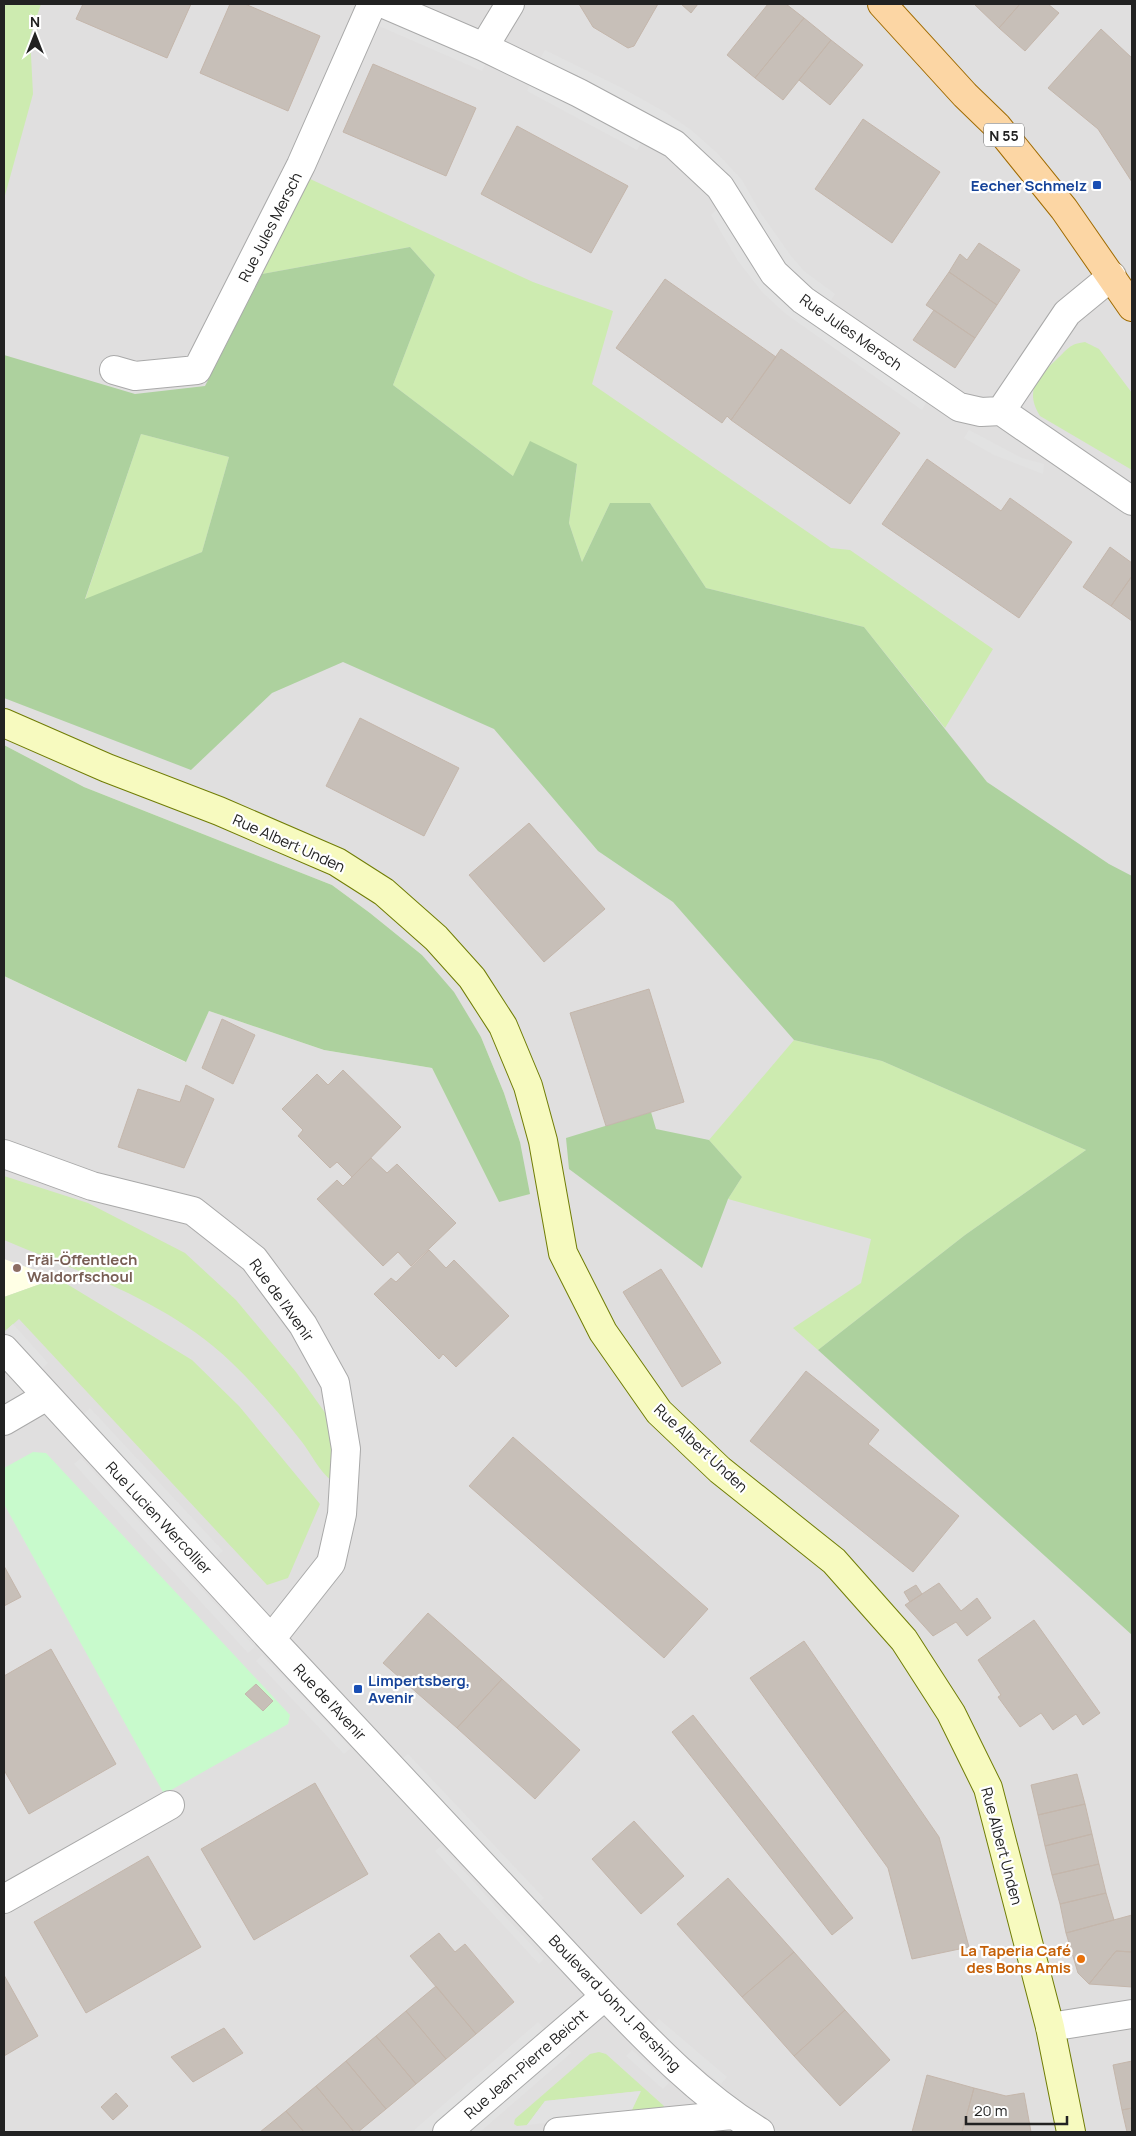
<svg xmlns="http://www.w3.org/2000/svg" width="1136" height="2136" font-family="Manrope,sans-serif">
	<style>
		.residential { fill: #e0dfdf }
		.education { fill: #ffffe5 }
		.grass { fill: #cdebb0 }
		.forest { fill: #add19e; fill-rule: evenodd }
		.park { fill: #c8facc }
		.parking { fill: #e2e2e2 }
		.building { fill: #c7bfb8; stroke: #c4b6ab }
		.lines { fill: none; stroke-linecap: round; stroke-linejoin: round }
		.street-casing { stroke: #a9a9a9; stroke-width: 30 }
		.secondary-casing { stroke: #707d05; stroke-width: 30 }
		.primary-casing { stroke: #a06b00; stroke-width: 30 }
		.street { stroke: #fff; stroke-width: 28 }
		.secondary { stroke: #f7fabf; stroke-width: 28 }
		.primary { stroke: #fcd6a4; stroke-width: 28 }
		.transit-dot { fill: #1a4fb4; stroke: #fff; stroke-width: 2 }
		.education-dot { fill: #8d6e63; stroke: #fff; stroke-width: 2 }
		.food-dot { fill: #e8710a; stroke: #fff; stroke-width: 2 }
		.labels { text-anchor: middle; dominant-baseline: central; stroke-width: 4.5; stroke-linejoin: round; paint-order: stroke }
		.shield { fill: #fff; stroke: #646464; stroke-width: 1 }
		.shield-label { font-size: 14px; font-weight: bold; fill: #222 }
		.transit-label { font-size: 15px; font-weight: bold; fill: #164399; stroke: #fff; text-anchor: end }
		.street-label { font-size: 15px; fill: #222; stroke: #fff }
		.education-label { font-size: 15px; font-weight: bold; fill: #785e54; stroke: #fff; text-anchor: start }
		.food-label { font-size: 15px; font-weight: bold; fill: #c56008; stroke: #fff; text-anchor: end }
	</style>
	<rect width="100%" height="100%" fill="#f2efe9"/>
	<path class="residential" d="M 4,4 L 1132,4 L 1132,2132 L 4,2132 L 4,976 L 185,1062 L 209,1011 L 324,1050 L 432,1068 L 499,1202 L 520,1142 L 504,1093 L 481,1037 L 422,955 L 370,913 L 332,885 L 84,787 L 4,745 Z"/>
	<path class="education" d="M 4,1259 L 57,1278 L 4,1297 Z"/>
	<path class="grass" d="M 4,4 L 41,4 L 30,36 L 33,94 L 4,199 Z
		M 308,178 L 533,282 L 613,311 L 592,384 L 831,548 L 850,550 L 993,649 L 945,728 L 864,627 L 706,588 L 650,503 L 610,503 L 582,562 L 569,523 L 577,464 L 513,476 L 393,385 L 435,275 L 410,247 L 262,274 Z
		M 1085,342 L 1099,349 L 1132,393 L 1132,470 L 1040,416 C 1024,390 1038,377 1056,360 C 1068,349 1069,344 1085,342 Z
		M 141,434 L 229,457 L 202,552 L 85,600 Z
		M 794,1040 L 882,1061 L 1086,1150 L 965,1235 L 818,1350 L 793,1328 L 861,1283 L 871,1239 L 728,1199 L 742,1177 L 709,1140 Z
		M 4,1176 L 88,1203 L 185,1253 L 236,1300 L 296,1372 L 326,1414 L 333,1447 L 332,1481 C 319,1471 312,1455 302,1442 C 280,1414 257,1387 231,1362 C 169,1302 82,1273 4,1240 Z
		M 57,1278 L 192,1360 L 239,1406 L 320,1504 L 288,1578 L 267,1585 L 19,1319 L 4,1332 L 4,1297 Z
		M 599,2052 L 606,2054 L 664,2106 L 662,2110 L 630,2114 L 640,2091 L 545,2101 L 527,2125 L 517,2126 L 514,2124 L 515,2119 L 590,2054 Z"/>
	<path class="forest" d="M 410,247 L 435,275 L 393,385 L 513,476 L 530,441 L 577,464 L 569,523 L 582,562 L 610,503 L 650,503 L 706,588 L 864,627 L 987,782 L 1109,864 L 1132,876 L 1132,1635 L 818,1350 L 965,1235 L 1086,1150 L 882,1061 L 794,1040 L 673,902 L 598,851 L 494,729 L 343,662 L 272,693 L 191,770 L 4,698 L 4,355 L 135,394 L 205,386 L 262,274 ZM 141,434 L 229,457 L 202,552 L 85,599 Z
		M 4,745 L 84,787 L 332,885 L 370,913 L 422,955 L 454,992 L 481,1037 L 504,1093 L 520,1142 L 530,1194 L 499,1202 L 432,1068 L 324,1050 L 209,1011 L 186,1062 L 4,976 Z
		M 651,1112 L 656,1129 L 709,1140 L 742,1177 L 728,1199 L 702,1268 L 569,1169 L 566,1138 Z"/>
	<path class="park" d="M 33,1452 L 46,1453 L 290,1715 L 288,1724 L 164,1794 L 4,1504 L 4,1468 Z"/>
	<path class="parking" d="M 383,16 L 486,62 L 482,71 L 379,26 Z
		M 545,50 L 622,88 L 665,112 L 691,130 L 716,152 L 742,180 L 760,212 L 791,256 L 804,271 L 835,294 L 830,302 L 791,274 L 659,121 L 620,99 L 540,59 Z
		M 531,82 L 642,141 L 637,150 L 527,91 Z
		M 718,208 L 745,254 L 768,286 L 927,401 L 922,410 L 786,314 L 763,293 L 738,261 L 711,215 Z
		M 969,430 L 1022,458 L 1044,464 L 1043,474 L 994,455 L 964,438 Z
		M 13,1324 L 48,1363 L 41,1370 L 5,1331 Z
		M 90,1408 L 223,1551 L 215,1558 L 83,1415 Z
		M 81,1458 L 255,1647 L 248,1653 L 74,1464 Z
		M 262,1655 L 351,1748 L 344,1754 L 256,1661 Z
		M 408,1754 L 544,1898 L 538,1904 L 402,1759 Z
		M 441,1846 L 544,1959 L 539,1964 L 435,1851 Z
		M 659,2019 L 727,2077 L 721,2084 L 683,2054 L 653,2025 Z
		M 538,2022 L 545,2030 L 428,2132 L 412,2132 Z
		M 564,2045 L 571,2053 L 480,2132 L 465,2132 Z
		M 632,2050 L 669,2083 L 663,2089 L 626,2056 Z
		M 641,2091 L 630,2114 L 527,2125 L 545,2101 Z"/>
	<path class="building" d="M 83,4 L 191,4 L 167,58 L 76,19 Z
		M 230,4 L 245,4 L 320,36 L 288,111 L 200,73 Z
		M 579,4 L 658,4 L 634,46 L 628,48 L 593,27 Z
		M 681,4 L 698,4 L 691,13 Z
		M 768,4 L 786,4 L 804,18 L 755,78 L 727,55 Z
		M 974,4 L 1020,4 L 999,28 Z
		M 1020,4 L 1048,4 L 1059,13 L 1025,51 L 999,28 Z
		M 804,18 L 831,40 L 783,100 L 755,78 Z
		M 1101,29 L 1132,58 L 1132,182 L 1098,129 L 1048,88 Z
		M 831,40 L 863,65 L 830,105 L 799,80 Z
		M 373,64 L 476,108 L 446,176 L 343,132 Z
		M 863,119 L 940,172 L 892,243 L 815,189 Z
		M 517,126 L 628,186 L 591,253 L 481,194 Z
		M 979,243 L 1020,270 L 997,305 L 949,272 L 960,254 L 967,260 Z
		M 949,272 L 997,305 L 975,338 L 926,305 Z
		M 665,279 L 776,357 L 731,420 L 727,416 L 722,423 L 616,348 Z
		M 934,310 L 975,338 L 955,368 L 913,340 Z
		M 781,349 L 900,433 L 850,504 L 731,420 Z
		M 927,459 L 1001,511 L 1010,498 L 1072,542 L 1019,618 L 882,524 Z
		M 1110,547 L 1132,563 L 1132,576 L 1111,606 L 1083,587 Z
		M 1132,576 L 1132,621 L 1111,606 Z
		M 360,718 L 459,768 L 424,836 L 326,786 Z
		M 529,823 L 605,909 L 544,962 L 469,875 Z
		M 649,989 L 684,1102 L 606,1126 L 570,1013 Z
		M 222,1019 L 255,1035 L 233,1084 L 202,1068 Z
		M 343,1070 L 401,1127 L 352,1177 L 337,1162 L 330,1168 L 298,1136 L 303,1130 L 282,1109 L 317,1074 L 328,1085 Z
		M 186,1085 L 214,1099 L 184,1168 L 118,1147 L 138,1089 L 180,1102 Z
		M 371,1158 L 387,1173 L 397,1164 L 456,1223 L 411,1266 L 398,1252 L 383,1266 L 317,1199 L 337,1180 L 343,1186 Z
		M 429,1250 L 446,1268 L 454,1260 L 509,1316 L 456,1367 L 443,1354 L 439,1359 L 374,1294 L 391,1278 L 396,1282 Z
		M 661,1269 L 721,1363 L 682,1387 L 623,1292 Z
		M 806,1371 L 879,1430 L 868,1444 L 959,1516 L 913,1572 L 750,1441 Z
		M 513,1437 L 708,1609 L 664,1658 L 469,1486 Z
		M 4,1566 L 21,1597 L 4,1606 Z
		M 939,1583 L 961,1611 L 977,1598 L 991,1618 L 967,1636 L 956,1622 L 933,1636 L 905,1605 Z
		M 916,1585 L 922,1594 L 910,1602 L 904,1592 Z
		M 428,1613 L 502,1679 L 457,1728 L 383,1663 Z
		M 1034,1620 L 1100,1713 L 1083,1725 L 1076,1714 L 1053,1730 L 1041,1713 L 1020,1727 L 998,1697 L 1001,1695 L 978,1660 Z
		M 804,1641 L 939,1837 L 969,1947 L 912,1959 L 888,1868 L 750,1678 Z
		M 51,1649 L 116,1764 L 29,1814 L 4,1770 L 4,1676 Z
		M 502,1679 L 580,1750 L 535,1799 L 457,1728 Z
		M 256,1684 L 273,1701 L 263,1711 L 245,1694 Z
		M 693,1715 L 853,1918 L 832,1935 L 672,1732 Z
		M 1077,1774 L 1085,1804 L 1038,1815 L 1031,1785 Z
		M 315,1783 L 368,1874 L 254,1940 L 201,1849 Z
		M 1085,1804 L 1092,1834 L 1045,1846 L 1038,1815 Z
		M 634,1821 L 684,1876 L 641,1914 L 592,1859 Z
		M 1092,1834 L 1099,1864 L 1052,1875 L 1045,1846 Z
		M 148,1856 L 201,1947 L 86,2013 L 34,1922 Z
		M 1099,1864 L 1106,1893 L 1060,1904 L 1052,1875 Z
		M 728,1878 L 794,1952 L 742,1997 L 677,1924 Z
		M 1106,1893 L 1114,1920 L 1066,1933 L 1060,1904 Z
		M 1132,1915 L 1132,1952 L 1116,1951 L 1089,1984 L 1078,1973 L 1066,1933 Z
		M 439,1933 L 455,1952 L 465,1944 L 514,2002 L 476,2034 L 410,1956 Z
		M 1116,1951 L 1132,1952 L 1132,1987 L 1089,1984 Z
		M 794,1952 L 845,2010 L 794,2056 L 742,1997 Z
		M 4,1975 L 38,2036 L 4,2056 Z
		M 436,1986 L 476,2034 L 446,2059 L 406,2011 Z
		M 845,2010 L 890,2060 L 840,2106 L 794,2056 Z
		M 406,2011 L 446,2059 L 416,2084 L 376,2036 Z
		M 224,2028 L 243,2053 L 193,2082 L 171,2057 Z
		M 376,2036 L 416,2084 L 386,2109 L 346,2061 Z
		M 346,2061 L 386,2109 L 358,2132 L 354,2132 L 316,2086 Z
		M 1132,2061 L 1132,2108 L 1122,2110 L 1113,2065 Z
		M 927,2075 L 974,2088 L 962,2132 L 912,2132 Z
		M 316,2086 L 354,2132 L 304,2132 L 286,2111 Z
		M 974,2088 L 1006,2096 L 1024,2093 L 1031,2132 L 962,2132 Z
		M 116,2093 L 128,2106 L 113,2120 L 101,2107 Z
		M 1132,2108 L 1132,2132 L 1127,2132 L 1122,2110 Z
		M 286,2111 L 304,2132 L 260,2132 Z"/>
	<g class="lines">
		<g class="street-casing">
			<path id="street" d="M 384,4 L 484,47 L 579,93 L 674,144 L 720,187 L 774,273 L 803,300 L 959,407 L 981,412 L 1001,411
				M 484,47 L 510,4
				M 1112,276 L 1067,313 L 1001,411 L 1132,501
				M 114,370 L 135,376 L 197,370 L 301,165 L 372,4
				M 4,1154 L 92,1186 L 193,1211 L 254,1259 L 303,1325 L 335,1383 L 346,1449 L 342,1514 L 331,1563 L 271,1639
				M 4,1349 L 271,1639 L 605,1996 C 653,2046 701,2096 760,2132
				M 4,1421 L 47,1396
				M 4,1899 L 170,1805
				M 1050,2027 L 1132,2014
				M 447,2132 L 605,1996
				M 558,2132 L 732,2115"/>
		</g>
		<g class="secondary-casing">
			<path id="secondary" d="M 4,723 L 107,768 L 219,811 L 337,862 L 384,892 L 436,938 L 472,978 L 503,1026 L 528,1086 L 543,1141 L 563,1253 L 603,1332 L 659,1412 L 720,1470 L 834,1561 L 904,1640 L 951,1713 L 988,1788 L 1050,2027 L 1071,2132"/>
		</g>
		<g class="primary-casing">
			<path id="primary" d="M 882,4 L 965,95 L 997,126 L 1064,209 L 1132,307"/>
		</g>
		<use href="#street" class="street"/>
		<use href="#secondary" class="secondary"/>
		<use href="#primary" class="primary"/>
	</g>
	<g class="transit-dot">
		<rect x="1092" y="180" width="10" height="10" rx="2.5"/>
		<rect x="353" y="1684" width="10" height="10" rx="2.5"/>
	</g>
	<circle class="education-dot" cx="17" cy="1268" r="5"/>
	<circle class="food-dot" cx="1081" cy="1959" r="5"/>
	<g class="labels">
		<rect class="shield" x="984" y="123.5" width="40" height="23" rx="4"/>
		<g class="shield-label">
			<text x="1004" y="135">N 55</text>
		</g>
		<g class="transit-label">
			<text x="1087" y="185">Eecher Schmelz</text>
			<text x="368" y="1680" text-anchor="start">Limpertsberg,<tspan x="368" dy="17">Avenir</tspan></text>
		</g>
		<g class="street-label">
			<text transform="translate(270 227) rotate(-63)">Rue Jules Mersch</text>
			<text transform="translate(851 332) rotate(35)">Rue Jules Mersch</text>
			<text transform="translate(289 843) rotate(24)">Rue Albert Unden</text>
			<text transform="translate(282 1300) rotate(54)">Rue de l'Avenir</text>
			<text transform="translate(701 1448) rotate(43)">Rue Albert Unden</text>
			<text transform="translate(159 1518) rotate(47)">Rue Lucien Wercollier</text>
			<text transform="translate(330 1702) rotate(47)">Rue de l'Avenir</text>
			<text transform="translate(1002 1846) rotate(75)">Rue Albert Unden</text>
			<text transform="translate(615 2003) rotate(46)">Boulevard John J. Pershing</text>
			<text transform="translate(526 2064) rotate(-41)">Rue Jean-Pierre Beicht</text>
		</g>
		<g class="education-label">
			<text x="27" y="1259">Fräi-Öffentlech<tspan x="27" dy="17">Waldorfschoul</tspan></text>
		</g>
		<g class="food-label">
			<text x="1071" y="1950">La Taperia Café<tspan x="1071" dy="17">des Bons Amis</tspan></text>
		</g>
	</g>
	<rect width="1136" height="2136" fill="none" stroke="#222222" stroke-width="10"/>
	<g transform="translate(35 35)" stroke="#ffffff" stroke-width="4" paint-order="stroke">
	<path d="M0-4L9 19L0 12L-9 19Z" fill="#222222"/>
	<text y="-8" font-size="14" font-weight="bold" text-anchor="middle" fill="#222222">N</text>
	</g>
	<path d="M966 2116v8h101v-8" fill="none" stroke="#222222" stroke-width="2.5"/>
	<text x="974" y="2116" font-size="15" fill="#222222" stroke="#ffffff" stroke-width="4" paint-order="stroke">20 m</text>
</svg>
